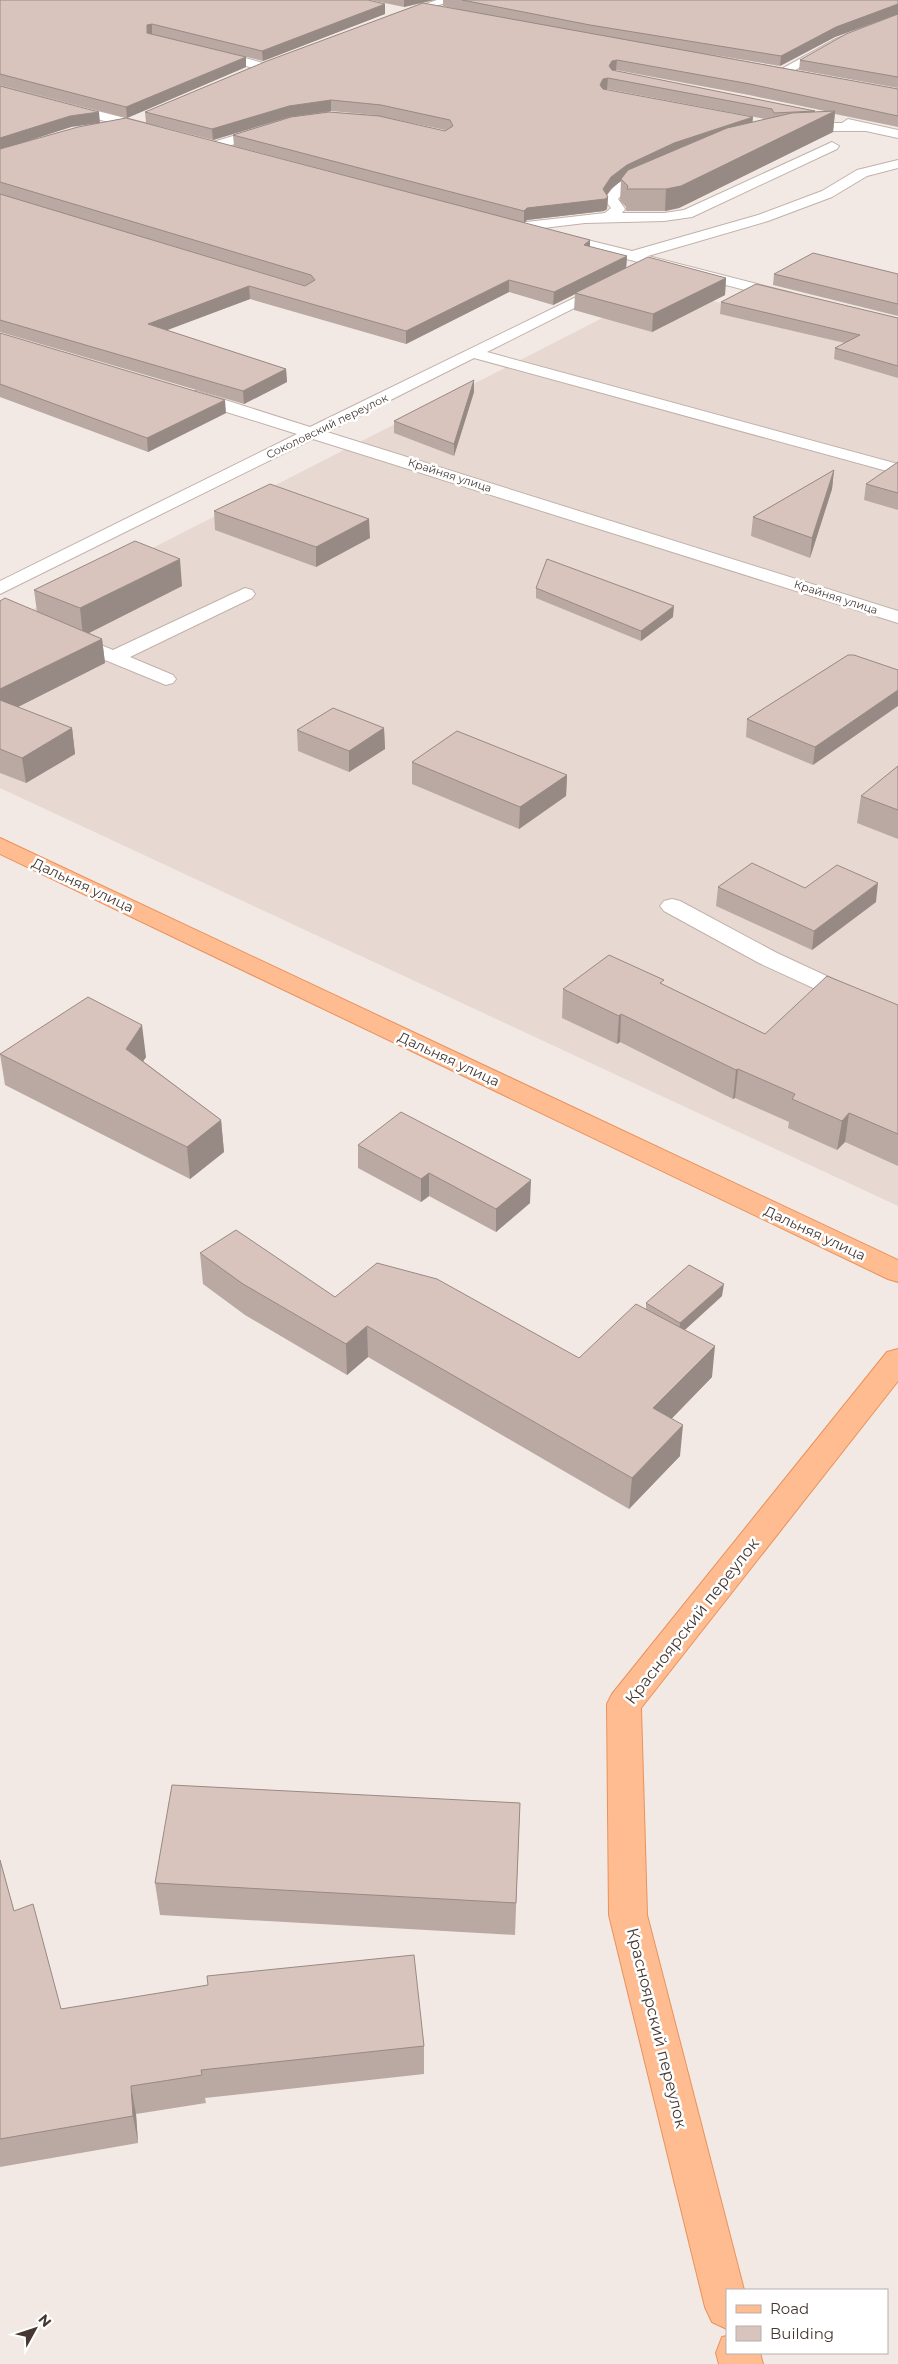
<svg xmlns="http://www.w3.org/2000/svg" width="898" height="2364" font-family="Montserrat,sans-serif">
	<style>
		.residential { fill: #e7d9d1 }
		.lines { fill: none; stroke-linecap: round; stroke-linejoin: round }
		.minor-casing { stroke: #c1b1a9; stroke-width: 2 }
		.major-casing { stroke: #e8925c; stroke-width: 2 }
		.minor { fill: #fff; fill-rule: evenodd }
		.major { fill: #ffbc90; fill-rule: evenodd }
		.wall { fill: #baa9a2; fill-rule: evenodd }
		.shaded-wall { fill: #978984 }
		.building { fill: #d8c4bc; stroke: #978984 }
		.labels { text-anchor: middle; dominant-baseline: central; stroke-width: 5; stroke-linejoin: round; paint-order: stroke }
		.far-street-label { font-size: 11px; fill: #453833; stroke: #fff }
		.street-label { font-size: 14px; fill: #453833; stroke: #fff }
		.near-street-label { font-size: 16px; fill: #453833; stroke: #fff }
	</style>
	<rect width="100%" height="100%" fill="#f3e9e4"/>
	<path class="residential" d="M 661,288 L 898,347 L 898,1206 L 0,788 L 0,626 Z"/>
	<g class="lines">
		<g class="minor-casing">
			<path id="minor" d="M 437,0 L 454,0 L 400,18 L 392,18 L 390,16 Z
				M 898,15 L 898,22 L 844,43 L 786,75 L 782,76 L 776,72 L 836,39 Z
				M 209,48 L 267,64 L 269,67 L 263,71 L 205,54 L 205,50 Z
				M 0,86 L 156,126 L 157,129 L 151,133 L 0,94 Z
				M 848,119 L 898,130 L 898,138 L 866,131 L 795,131 L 789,127 L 795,123 L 842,123 Z
				M 269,125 L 274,126 L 275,129 L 274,132 L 215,150 L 208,146 L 210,143 Z
				M 832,142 L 839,146 L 837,149 L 692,217 L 664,221 L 585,223 L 518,231 L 511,227 L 518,223 L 605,213 L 611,208 L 604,199 L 616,184 L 655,166 L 660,167 L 662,170 L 660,173 L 626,190 L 618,199 L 625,209 L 622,213 L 664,213 L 684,210 Z
				M 898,160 L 898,168 L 867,176 L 832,197 L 768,221 L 648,256 L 792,293 L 795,296 L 787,301 L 550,239 L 548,236 L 555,232 L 632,251 L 758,215 L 822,191 L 857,170 Z
				M 609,281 L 616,285 L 614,288 L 487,352 L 898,464 L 898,474 L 474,358 L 327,432 L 898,611 L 898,623 L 313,439 L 0,594 L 0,581 L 297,434 L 185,399 L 183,395 L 185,391 L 197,391 L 310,427 Z
				M 245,588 L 252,590 L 255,594 L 252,598 L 130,657 L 173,675 L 176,679 L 173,683 L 166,685 L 0,617 L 0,604 L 113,650 Z
				M 672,899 L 680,901 L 777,953 L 898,1009 L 898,1027 L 759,963 L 664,911 L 660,906 L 664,901 Z"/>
		</g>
		<g class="major-casing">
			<path id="major" d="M 0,838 L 898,1260 L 898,1282 L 888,1279 L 0,854 Z
				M 898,1349 L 898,1381 L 641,1708 L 647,1915 L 744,2290 L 727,2290 L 727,2329 L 712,2322 L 705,2307 L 609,1915 L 607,1704 L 612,1694 L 887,1352 Z
				M 727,2336 L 727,2353 L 760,2353 L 763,2364 L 719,2364 L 716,2353 L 722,2337 Z"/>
		</g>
		<use href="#minor" class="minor"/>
		<use href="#major" class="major"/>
	</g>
	<path class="wall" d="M 0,0 L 385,14 L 263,61 L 200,46 L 246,67 L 127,118 L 0,85 Z
		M 370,0 L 434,0 L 404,7 Z
		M 443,0 L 898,0 L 898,14 L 835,37 L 780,66 L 702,53 L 898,89 L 898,127 L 835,114 L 833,132 L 679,208 L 665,211 L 626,211 L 626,207 L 620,201 L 621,181 L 611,189 L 607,195 L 608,197 L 607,209 L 604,211 L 527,220 L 524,223 L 234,146 L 233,135 L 290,117 L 213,140 L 146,123 L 145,112 L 471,12 L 443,6 ZM 616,70 L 749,95 L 825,111 L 815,112 L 815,111 L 614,71 ZM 607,89 L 765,119 L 753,122 L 606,90 ZM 331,111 L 374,115 L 329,112 ZM 379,116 L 445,130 L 445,131 Z
		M 898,14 L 898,88 L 799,70 L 800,60 Z
		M 0,86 L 71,127 L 20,143 L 590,240 L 590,247 L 627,256 L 626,268 L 726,278 L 725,295 L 652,332 L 574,310 L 575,294 L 553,305 L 509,292 L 406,344 L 250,299 L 166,330 L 286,369 L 287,382 L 244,404 L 0,332 L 0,194 L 305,286 L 306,286 L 0,194 Z
		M 774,274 L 898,274 L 898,316 L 773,285 Z
		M 721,302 L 898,318 L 898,378 L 834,359 L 835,348 L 845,343 L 720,314 Z
		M 0,333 L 226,413 L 148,452 L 0,397 Z
		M 474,392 L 454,456 L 394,433 L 394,421 Z
		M 898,462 L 898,510 L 864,500 L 866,484 Z
		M 834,470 L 832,489 L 810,558 L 751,536 L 753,517 Z
		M 214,511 L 370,538 L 316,567 L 215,530 Z
		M 182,586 L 89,633 L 102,639 L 105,663 L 18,707 L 72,728 L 75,754 L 26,783 L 0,773 L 0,601 L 37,612 L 34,590 Z
		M 536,588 L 673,617 L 641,641 L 536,598 Z
		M 848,655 L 813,765 L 746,737 L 747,719 Z
		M 384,728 L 385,749 L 349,772 L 298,751 L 297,730 Z
		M 412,762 L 567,775 L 566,796 L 519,829 L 412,784 Z
		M 898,766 L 898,839 L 857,823 L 861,796 Z
		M 718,887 L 876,902 L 812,950 L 716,906 Z
		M 664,985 L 765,1034 L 898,1005 L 898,1166 L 845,1142 L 837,1150 L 788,1128 L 789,1122 L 735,1098 L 733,1099 L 620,1042 L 617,1044 L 562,1018 L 563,989 Z
		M 0,1054 L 146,1057 L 143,1061 L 221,1120 L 224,1152 L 190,1179 L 5,1085 Z
		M 358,1145 L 530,1203 L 496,1232 L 429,1196 L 421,1202 L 358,1168 Z
		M 200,1253 L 335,1297 L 579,1358 L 646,1309 L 646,1303 L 722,1296 L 685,1330 L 712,1377 L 672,1418 L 680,1456 L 629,1509 L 368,1357 L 347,1375 L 245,1315 L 203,1284 Z
		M 520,1803 L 515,1935 L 160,1915 L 155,1883 Z
		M 0,1860 L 14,1911 L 61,2009 L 424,2046 L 424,2074 L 205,2098 L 206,2103 L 136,2114 L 138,2143 L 0,2167 Z"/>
	<path class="shaded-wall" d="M 404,0 L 434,0 L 404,7 Z
		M 385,4 L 385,14 L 263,61 L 262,51 Z
		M 898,4 L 898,14 L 835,37 L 780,66 L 781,56 L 836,27 Z
		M 152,24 L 152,34 L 148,43 L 147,25 Z
		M 246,57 L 246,67 L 127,118 L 126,107 Z
		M 617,60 L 616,70 L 612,71 L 609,66 L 612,61 Z
		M 608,78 L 607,89 L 603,90 L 600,85 L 603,79 Z
		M 331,100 L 331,111 L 289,117 L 213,140 L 212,129 L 289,106 Z
		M 835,111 L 833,132 L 679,208 L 665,211 L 666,189 Z
		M 99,112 L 100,123 L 71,127 L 0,150 L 0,138 L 70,116 Z
		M 753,117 L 752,128 L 621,179 L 621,181 L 611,189 L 603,200 L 608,197 L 607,209 L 604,211 L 527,220 L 524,223 L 524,211 L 527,208 L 603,189 L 611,177 L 627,165 L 674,143 Z
		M 590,240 L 590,253 L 584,245 Z
		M 627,256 L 626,269 L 553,305 L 554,292 Z
		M 726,278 L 725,295 L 652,332 L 653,314 Z
		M 509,280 L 509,292 L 406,344 L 406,331 Z
		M 249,286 L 250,299 L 149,337 L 148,324 Z
		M 286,369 L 287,382 L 244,404 L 243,391 Z
		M 474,380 L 474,392 L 454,456 L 454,444 Z
		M 225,400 L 226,413 L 148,452 L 147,438 Z
		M 834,470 L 832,489 L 810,558 L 812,538 Z
		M 369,519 L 370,538 L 316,567 L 316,547 Z
		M 180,559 L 182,586 L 83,636 L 80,608 Z
		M 674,606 L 673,617 L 641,641 L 641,631 Z
		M 102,639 L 105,663 L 0,716 L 0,689 Z
		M 898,690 L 898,706 L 813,765 L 815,747 Z
		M 72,728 L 75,754 L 26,783 L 22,758 Z
		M 384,728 L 385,749 L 349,772 L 349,751 Z
		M 567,775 L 566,796 L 519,829 L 520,807 Z
		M 878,883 L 876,902 L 812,950 L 814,931 Z
		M 621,1014 L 620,1042 L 617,1044 L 619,1016 Z
		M 142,1025 L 146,1057 L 130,1081 L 126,1049 Z
		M 738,1069 L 735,1098 L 733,1099 L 736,1070 Z
		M 849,1113 L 845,1142 L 837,1150 L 842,1121 Z
		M 221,1120 L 224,1152 L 190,1179 L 187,1147 Z
		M 429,1173 L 429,1196 L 421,1202 L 421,1179 Z
		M 531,1180 L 530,1203 L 496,1232 L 496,1209 Z
		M 724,1284 L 722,1296 L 679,1335 L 680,1323 Z
		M 367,1326 L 368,1357 L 347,1375 L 346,1344 Z
		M 715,1346 L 712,1377 L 651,1440 L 653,1408 Z
		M 683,1425 L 680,1456 L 629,1509 L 632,1478 Z
		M 131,2086 L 136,2114 L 138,2143 L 133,2116 Z"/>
	<path class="building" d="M 0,0 L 368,0 L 385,4 L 262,51 L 152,24 L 147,25 L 147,33 L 246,57 L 126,107 L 0,74 Z
		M 462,0 L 898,0 L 898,4 L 836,27 L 781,56 L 590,25 Z
		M 423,3 L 898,89 L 898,116 L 750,84 L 617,60 L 612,61 L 609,66 L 612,70 L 815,111 L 774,113 L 772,109 L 767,108 L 608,78 L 603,79 L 600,85 L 603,89 L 753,117 L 674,143 L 627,165 L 611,177 L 603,189 L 608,197 L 605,199 L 527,208 L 524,211 L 233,135 L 291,117 L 329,112 L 379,116 L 445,131 L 453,126 L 450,120 L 381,105 L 331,100 L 289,106 L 212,129 L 145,112 L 267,61 Z
		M 898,14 L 898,77 L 800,60 L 846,34 Z
		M 0,86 L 99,112 L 70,116 L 0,138 Z
		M 835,111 L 681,186 L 666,189 L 627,189 L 628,186 L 621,179 L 628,170 L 727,128 L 792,113 Z
		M 126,118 L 590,240 L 584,245 L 627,256 L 554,292 L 509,280 L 406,331 L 249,286 L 148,324 L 286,369 L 243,391 L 0,320 L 0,194 L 305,286 L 315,280 L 311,275 L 0,182 L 0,149 L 78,127 Z
		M 813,253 L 898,274 L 898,304 L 774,274 Z
		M 648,257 L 726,278 L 653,314 L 575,293 Z
		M 756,284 L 898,318 L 898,366 L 835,348 L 860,335 L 721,302 Z
		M 0,333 L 225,400 L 147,438 L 0,384 Z
		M 474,380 L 454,444 L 394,421 Z
		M 898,462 L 898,493 L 866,484 Z
		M 834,470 L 812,538 L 753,517 Z
		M 270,484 L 369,519 L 316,547 L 214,511 Z
		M 135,541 L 180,559 L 80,608 L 34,590 Z
		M 547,559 L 674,606 L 641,631 L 536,588 Z
		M 5,598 L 102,639 L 0,689 L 0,601 Z
		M 848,655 L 854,655 L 898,670 L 898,690 L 815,747 L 747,719 Z
		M 0,700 L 72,728 L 22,758 L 0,749 Z
		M 333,708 L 384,728 L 349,751 L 297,730 Z
		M 457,731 L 567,775 L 520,807 L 412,762 Z
		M 898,766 L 898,810 L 861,796 Z
		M 752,863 L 805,888 L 837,865 L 878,883 L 814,931 L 718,887 Z
		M 609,955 L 664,980 L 660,983 L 765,1034 L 827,976 L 898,1005 L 898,1134 L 849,1113 L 842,1121 L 792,1099 L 795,1094 L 738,1069 L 736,1070 L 621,1014 L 619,1016 L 563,989 Z
		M 88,997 L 142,1025 L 126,1049 L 221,1120 L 187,1147 L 0,1054 Z
		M 401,1112 L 531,1180 L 496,1209 L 429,1173 L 421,1179 L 358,1145 Z
		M 236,1230 L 335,1297 L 377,1263 L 437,1279 L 579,1358 L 636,1304 L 715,1346 L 653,1408 L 683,1425 L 632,1478 L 367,1326 L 346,1344 L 243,1284 L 200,1253 Z
		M 689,1265 L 724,1284 L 680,1323 L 646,1303 Z
		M 172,1785 L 520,1803 L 516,1903 L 155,1883 Z
		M 0,1860 L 14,1911 L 33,1904 L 61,2009 L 208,1985 L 207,1976 L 414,1955 L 424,2046 L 201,2070 L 202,2075 L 131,2086 L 133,2116 L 0,2139 Z"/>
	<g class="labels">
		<g class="far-street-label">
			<text transform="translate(327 426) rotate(-26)">Соколовский переулок</text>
			<text transform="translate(450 475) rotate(18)">Крайняя улица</text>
			<text transform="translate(836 597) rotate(18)">Крайняя улица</text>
		</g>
		<g class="street-label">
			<text transform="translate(83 885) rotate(25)">Дальняя улица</text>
			<text transform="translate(449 1059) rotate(25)">Дальняя улица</text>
			<text transform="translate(815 1233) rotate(25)">Дальняя улица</text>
		</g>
		<g class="near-street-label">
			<text transform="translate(692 1621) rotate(-52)">Красноярский переулок</text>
			<text transform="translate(657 2028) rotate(76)">Красноярский переулок</text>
		</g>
	</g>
	<rect x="726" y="2289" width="162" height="65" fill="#ffffff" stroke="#b5afad"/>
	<rect x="736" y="2305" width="25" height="8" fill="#ffbc90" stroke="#b5afad"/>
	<text x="770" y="2314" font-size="15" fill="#453833">Road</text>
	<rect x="736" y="2326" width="25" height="15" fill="#d8c4bc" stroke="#b5afad"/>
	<text x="770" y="2339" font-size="15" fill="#453833">Building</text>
	<g transform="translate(35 2329) rotate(50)" stroke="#ffffff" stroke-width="4" paint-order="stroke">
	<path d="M0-4L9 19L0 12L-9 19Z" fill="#453833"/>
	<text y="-8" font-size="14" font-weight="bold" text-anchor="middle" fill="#453833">N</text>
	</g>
</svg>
